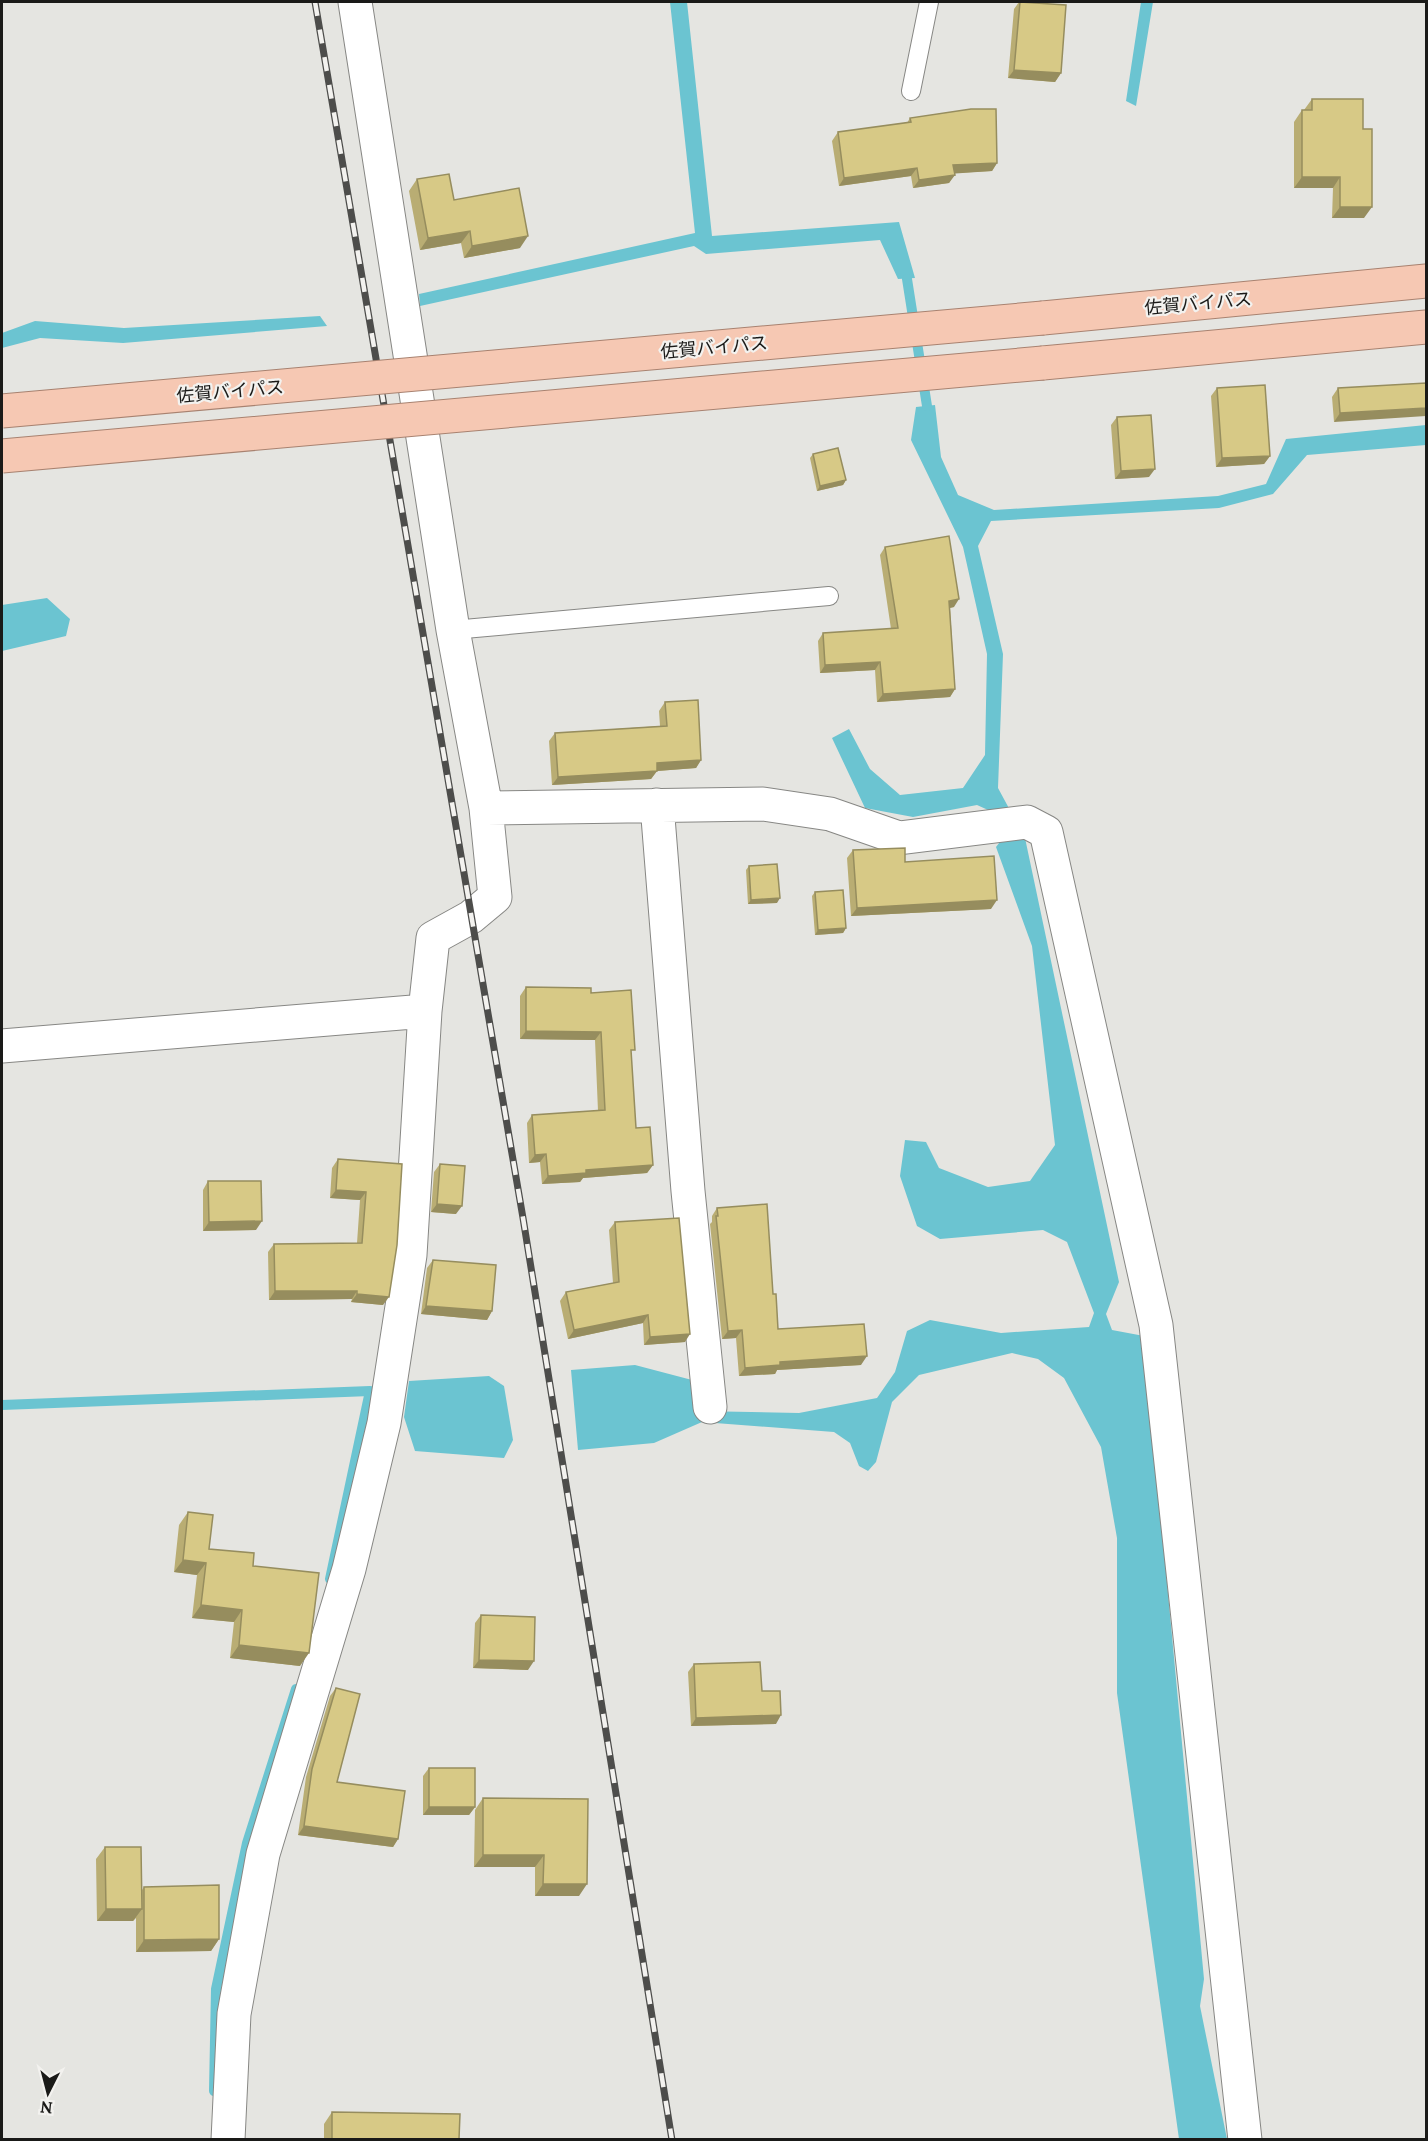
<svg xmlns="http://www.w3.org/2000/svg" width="1428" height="2141" font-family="Lora,'Noto Sans JP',serif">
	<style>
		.water { fill: #6bc4d1 }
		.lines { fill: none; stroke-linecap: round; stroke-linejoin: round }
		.stream { stroke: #6bc4d1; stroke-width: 10 }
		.service-casing { stroke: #878784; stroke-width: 20 }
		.minor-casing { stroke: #878784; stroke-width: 35 }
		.trunk-casing { stroke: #a88270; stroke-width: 35 }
		.service { stroke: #fff; stroke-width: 18 }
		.minor { stroke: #fff; stroke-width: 33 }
		.trunk { stroke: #f6c8b3; stroke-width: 33 }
		.rail-casing { stroke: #4d4d4b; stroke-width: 7 }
		.rail { stroke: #f3f2ef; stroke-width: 4.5; stroke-dasharray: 14; stroke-linecap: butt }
		.trunk-bridge-casing { stroke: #a88270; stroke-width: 35; stroke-linecap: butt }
		.trunk-bridge { stroke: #f6c8b3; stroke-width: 33 }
		.wall { fill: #b9ad73 }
		.shaded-wall { fill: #968d5e }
		.building { fill: #d7c986; stroke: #968d5e; stroke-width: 1.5 }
		.labels { text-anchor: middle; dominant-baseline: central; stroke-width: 4.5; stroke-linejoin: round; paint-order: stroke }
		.street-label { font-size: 18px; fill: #1a1a18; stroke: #f3f2ef }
	</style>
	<rect width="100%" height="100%" fill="#e5e5e1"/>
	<path class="water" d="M 670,2 L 687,2 L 712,236 L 899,222 L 915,278 L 898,279 L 880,240 L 706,254 L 694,246 L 420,306 L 419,294 L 695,233 Z
		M 1141,2 L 1153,2 L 1136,106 L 1126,101 Z
		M 320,316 L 327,326 L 123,343 L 40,338 L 2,348 L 2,333 L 35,321 L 124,328 Z
		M 935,405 L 941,457 L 958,495 L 994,510 L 1218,496 L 1266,484 L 1286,439 L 1426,425 L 1426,445 L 1307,455 L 1273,494 L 1219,508 L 991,521 L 978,546 L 1003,654 L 998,788 L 1025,838 L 1119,1282 L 1106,1314 L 1112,1330 L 1144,1336 L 1204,1979 L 1200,2006 L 1227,2139 L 1179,2139 L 1117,1693 L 1117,1538 L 1101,1447 L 1064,1378 L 1038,1359 L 1012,1353 L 919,1375 L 892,1402 L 876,1462 L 868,1471 L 859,1466 L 850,1443 L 834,1432 L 702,1422 L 654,1443 L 578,1450 L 571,1370 L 635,1365 L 692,1380 L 699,1411 L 799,1413 L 877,1398 L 895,1372 L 907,1331 L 930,1320 L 1001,1333 L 1089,1327 L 1094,1313 L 1067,1242 L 1043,1230 L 940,1239 L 917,1226 L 900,1176 L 905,1140 L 926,1142 L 939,1168 L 988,1187 L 1030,1181 L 1055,1145 L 1032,946 L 996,847 L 1003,838 L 997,814 L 977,805 L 913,817 L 865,808 L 832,738 L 849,729 L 870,769 L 900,795 L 963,788 L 985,755 L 987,654 L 963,547 L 911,440 L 916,407 Z
		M 47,598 L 70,619 L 66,636 L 2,651 L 2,605 Z
		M 489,1376 L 504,1386 L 513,1440 L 504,1458 L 415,1451 L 404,1417 L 409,1381 Z"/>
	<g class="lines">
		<path class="stream" d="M 907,279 L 927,406
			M 2,1405 L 370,1391 L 330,1579
			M 214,2091 L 216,1989 L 247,1843 L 296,1689"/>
		<g class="service-casing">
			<path id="service" d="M 911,91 L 929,2
				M 453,630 L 829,596"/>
		</g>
		<g class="minor-casing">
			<path id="minor" d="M 657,805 L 688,1191 L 710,1407
				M 486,808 L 763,804 L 830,814 L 899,838 L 1027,822 L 1046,832 L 1156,1325 L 1245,2140
				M 2,1046 L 425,1011
				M 228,2140 L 234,2014 L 263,1854 L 349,1569 L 384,1423 L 410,1255 L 425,1011 L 433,938 L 471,917 L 495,897 L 486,808 L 453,630 L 355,2"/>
		</g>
		<g class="trunk-casing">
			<path id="trunk" d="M 1043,318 L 1426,281
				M 1043,363 L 1426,327"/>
		</g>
		<use href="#service" class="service"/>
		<use href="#minor" class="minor"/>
		<use href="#trunk" class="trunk"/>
		<g class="rail-casing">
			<path id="rail" d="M 315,2 L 523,1218 L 672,2140"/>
		</g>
		<use href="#rail" class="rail"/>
		<g class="trunk-bridge-casing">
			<path id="trunk-bridge" d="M 2,411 L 1043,318
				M 2,456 L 1043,363"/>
		</g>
		<use href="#trunk-bridge" class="trunk-bridge"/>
	</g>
	<path class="wall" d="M 1019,2 L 1061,73 L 1055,82 L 1008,78 L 1014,9 Z
		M 1312,99 L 1364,218 L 1332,218 L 1333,188 L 1294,188 L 1294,122 L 1302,110 L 1304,110 Z
		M 910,118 L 997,163 L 992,171 L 955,173 L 949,183 L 913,188 L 911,176 L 839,186 L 832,141 L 838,132 L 907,123 Z
		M 417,179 L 454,200 L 520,248 L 464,258 L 461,243 L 420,250 L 409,191 Z
		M 1426,383 L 1334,422 L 1332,397 L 1338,388 Z
		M 1217,388 L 1270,456 L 1264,464 L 1216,467 L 1211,396 Z
		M 1117,417 L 1149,477 L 1115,479 L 1111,425 Z
		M 813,454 L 846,480 L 843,485 L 817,491 L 810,458 Z
		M 885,547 L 954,607 L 950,608 L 955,689 L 950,697 L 877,702 L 875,670 L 820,673 L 818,641 L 823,633 L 891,629 L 880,555 Z
		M 665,702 L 701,760 L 696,768 L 657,771 L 651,779 L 552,785 L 549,741 L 555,733 L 660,726 L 659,711 Z
		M 853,850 L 905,862 L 991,909 L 851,916 L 847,858 Z
		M 749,866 L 777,903 L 748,904 L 746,870 Z
		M 815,892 L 846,928 L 843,933 L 815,935 L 812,896 Z
		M 526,987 L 591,993 L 631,1054 L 636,1128 L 653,1165 L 647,1173 L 583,1178 L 580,1182 L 542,1184 L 540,1162 L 529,1163 L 527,1123 L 532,1115 L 598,1111 L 595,1040 L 520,1039 L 520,996 Z
		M 338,1159 L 402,1164 L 383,1305 L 351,1302 L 352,1299 L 269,1300 L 268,1252 L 274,1244 L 357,1243 L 360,1200 L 330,1198 L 332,1168 Z
		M 440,1164 L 456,1214 L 431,1212 L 434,1172 Z
		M 208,1181 L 256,1230 L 203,1231 L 203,1190 Z
		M 717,1208 L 773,1294 L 778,1329 L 861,1365 L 777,1370 L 775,1374 L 739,1376 L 736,1338 L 722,1339 L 710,1224 L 712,1222 L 712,1216 Z
		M 615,1222 L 685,1342 L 644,1345 L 643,1323 L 568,1339 L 560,1301 L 566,1292 L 613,1283 L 609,1230 Z
		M 433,1260 L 492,1311 L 487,1320 L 421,1314 L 427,1268 Z
		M 188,1512 L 209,1549 L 253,1566 L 300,1666 L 230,1658 L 234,1622 L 192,1618 L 197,1575 L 174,1572 L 179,1525 Z
		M 481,1615 L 528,1670 L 473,1668 L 475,1623 Z
		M 694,1664 L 776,1724 L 691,1726 L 688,1672 Z
		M 336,1688 L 337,1782 L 398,1839 L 393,1847 L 298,1835 L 306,1777 L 330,1696 Z
		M 429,1768 L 475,1807 L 469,1815 L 423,1815 L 423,1776 Z
		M 483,1798 L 588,1799 L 579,1896 L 535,1896 L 535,1867 L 474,1867 L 475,1810 Z
		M 105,1847 L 142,1890 L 144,1887 L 219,1939 L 211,1951 L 136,1952 L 136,1918 L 133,1921 L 97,1921 L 96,1859 Z
		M 332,2112 L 459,2139 L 324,2139 L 324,2124 Z"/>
	<path class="shaded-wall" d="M 1014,70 L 1061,73 L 1055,82 L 1008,78 Z
		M 997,163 L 992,171 L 948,174 L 953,165 Z
		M 917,168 L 911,176 L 839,186 L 844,178 Z
		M 955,175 L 949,183 L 913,188 L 919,180 Z
		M 1302,177 L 1340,177 L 1333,188 L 1294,188 Z
		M 1340,207 L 1372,207 L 1364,218 L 1332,218 Z
		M 470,231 L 461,243 L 420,250 L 428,238 Z
		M 528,236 L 520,248 L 464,258 L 472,246 Z
		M 1426,408 L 1426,416 L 1334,422 L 1340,413 Z
		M 1270,456 L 1264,464 L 1216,467 L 1222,458 Z
		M 1155,469 L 1149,477 L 1115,479 L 1121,471 Z
		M 846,480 L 843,485 L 817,491 L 820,486 Z
		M 959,599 L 954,607 L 944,609 L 949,601 Z
		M 880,662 L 875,670 L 820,673 L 825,665 Z
		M 955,689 L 950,697 L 877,702 L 883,694 Z
		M 701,760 L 696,768 L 657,771 L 651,779 L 552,785 L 558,777 L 657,763 Z
		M 780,898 L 777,903 L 748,904 L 751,900 Z
		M 997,900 L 991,909 L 851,916 L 857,908 Z
		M 846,928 L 843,933 L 815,935 L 818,930 Z
		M 526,1031 L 601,1032 L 595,1040 L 520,1039 Z
		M 546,1154 L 540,1162 L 529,1163 L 535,1155 Z
		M 653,1165 L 647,1173 L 583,1178 L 580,1182 L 542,1184 L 548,1176 L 586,1170 Z
		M 336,1190 L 366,1192 L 360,1200 L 330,1198 Z
		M 437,1204 L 462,1206 L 456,1214 L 431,1212 Z
		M 262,1221 L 256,1230 L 203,1231 L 209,1222 Z
		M 275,1291 L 357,1291 L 352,1299 L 269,1300 Z
		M 357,1294 L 389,1297 L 383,1305 L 351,1302 Z
		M 426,1306 L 492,1311 L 487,1320 L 421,1314 Z
		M 648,1315 L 643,1323 L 568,1339 L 574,1330 Z
		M 742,1330 L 736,1338 L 722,1339 L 728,1331 Z
		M 690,1334 L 685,1342 L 644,1345 L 650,1337 Z
		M 867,1356 L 861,1365 L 777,1370 L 775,1374 L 739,1376 L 745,1368 L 780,1362 Z
		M 183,1560 L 206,1563 L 197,1575 L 174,1572 Z
		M 201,1605 L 242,1610 L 234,1622 L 192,1618 Z
		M 239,1645 L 309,1653 L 300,1666 L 230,1658 Z
		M 479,1660 L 534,1661 L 528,1670 L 473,1668 Z
		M 781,1715 L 776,1724 L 691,1726 L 696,1718 Z
		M 429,1807 L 475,1807 L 469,1815 L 423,1815 Z
		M 304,1826 L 398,1839 L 393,1847 L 298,1835 Z
		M 483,1855 L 544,1855 L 535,1867 L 474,1867 Z
		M 543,1884 L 587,1884 L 579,1896 L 535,1896 Z
		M 106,1909 L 142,1909 L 133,1921 L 97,1921 Z
		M 219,1939 L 211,1951 L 136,1952 L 144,1940 Z"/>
	<path class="building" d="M 1020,2 L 1066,5 L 1061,73 L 1014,70 Z
		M 1312,99 L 1363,99 L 1363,129 L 1372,129 L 1372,207 L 1340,207 L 1340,177 L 1302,177 L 1302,110 L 1312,110 Z
		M 971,109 L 996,109 L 997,163 L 953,165 L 955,175 L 919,180 L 917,168 L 844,178 L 838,132 L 911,122 L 910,118 Z
		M 449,174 L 454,200 L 519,188 L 528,236 L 472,246 L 470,231 L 428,238 L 417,179 Z
		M 1426,383 L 1426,408 L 1340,413 L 1338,388 Z
		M 1265,385 L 1270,456 L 1222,458 L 1217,388 Z
		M 1151,415 L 1155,469 L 1121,471 L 1117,417 Z
		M 838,448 L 846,480 L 820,486 L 813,454 Z
		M 949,536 L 959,599 L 949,601 L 955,689 L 883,694 L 880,662 L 825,665 L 823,633 L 898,628 L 885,547 Z
		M 698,700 L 701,760 L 657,763 L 657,771 L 558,777 L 555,733 L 667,726 L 665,702 Z
		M 905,848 L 905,862 L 994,856 L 997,900 L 857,908 L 853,850 Z
		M 777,864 L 780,898 L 751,900 L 749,866 Z
		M 843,890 L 846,928 L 818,930 L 815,892 Z
		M 526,987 L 591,988 L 591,993 L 631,990 L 635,1050 L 631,1050 L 636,1128 L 650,1127 L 653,1165 L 586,1170 L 586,1173 L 548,1176 L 546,1154 L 535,1155 L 532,1115 L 605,1110 L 601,1032 L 526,1031 Z
		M 338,1159 L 402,1164 L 397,1245 L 389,1297 L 357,1294 L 357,1291 L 275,1291 L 274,1244 L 362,1243 L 366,1192 L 336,1190 Z
		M 440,1164 L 465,1166 L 462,1206 L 437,1204 Z
		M 208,1181 L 261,1181 L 262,1221 L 209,1222 Z
		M 767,1204 L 773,1294 L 776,1294 L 778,1329 L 864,1324 L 867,1356 L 780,1362 L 780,1365 L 745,1368 L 742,1330 L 728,1331 L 716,1216 L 718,1216 L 717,1208 Z
		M 679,1218 L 690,1334 L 650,1337 L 648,1315 L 574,1330 L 566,1292 L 619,1282 L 615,1222 Z
		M 433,1260 L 496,1265 L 492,1311 L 426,1306 Z
		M 188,1512 L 213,1515 L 209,1549 L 254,1553 L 253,1566 L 319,1573 L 309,1653 L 239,1645 L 242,1610 L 201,1605 L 206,1563 L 183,1560 Z
		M 481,1615 L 535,1617 L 534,1661 L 479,1660 Z
		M 760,1662 L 762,1691 L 780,1691 L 781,1715 L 696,1718 L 694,1664 Z
		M 336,1688 L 360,1694 L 337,1782 L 405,1791 L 398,1839 L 304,1826 L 312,1769 Z
		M 429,1768 L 475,1768 L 475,1807 L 429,1807 Z
		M 483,1798 L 588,1799 L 587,1884 L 543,1884 L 544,1855 L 483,1855 Z
		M 105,1847 L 141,1847 L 142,1909 L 106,1909 Z
		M 219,1885 L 219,1939 L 144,1940 L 144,1887 Z
		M 332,2112 L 460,2114 L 459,2139 L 332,2139 Z"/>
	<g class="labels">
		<g class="street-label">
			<text transform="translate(1198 303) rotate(-5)">佐賀バイパス</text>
			<text transform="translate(714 347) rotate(-5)">佐賀バイパス</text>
			<text transform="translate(230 391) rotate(-5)">佐賀バイパス</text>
		</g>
	</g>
	<rect width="1428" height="2141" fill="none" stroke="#1a1a18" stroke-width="6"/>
	<g transform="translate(48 2093) rotate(186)" stroke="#f3f2ef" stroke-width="4.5" paint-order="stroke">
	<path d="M0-4.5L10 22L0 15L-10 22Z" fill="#1a1a18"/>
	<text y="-9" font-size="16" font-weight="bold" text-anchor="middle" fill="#1a1a18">N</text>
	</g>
</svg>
